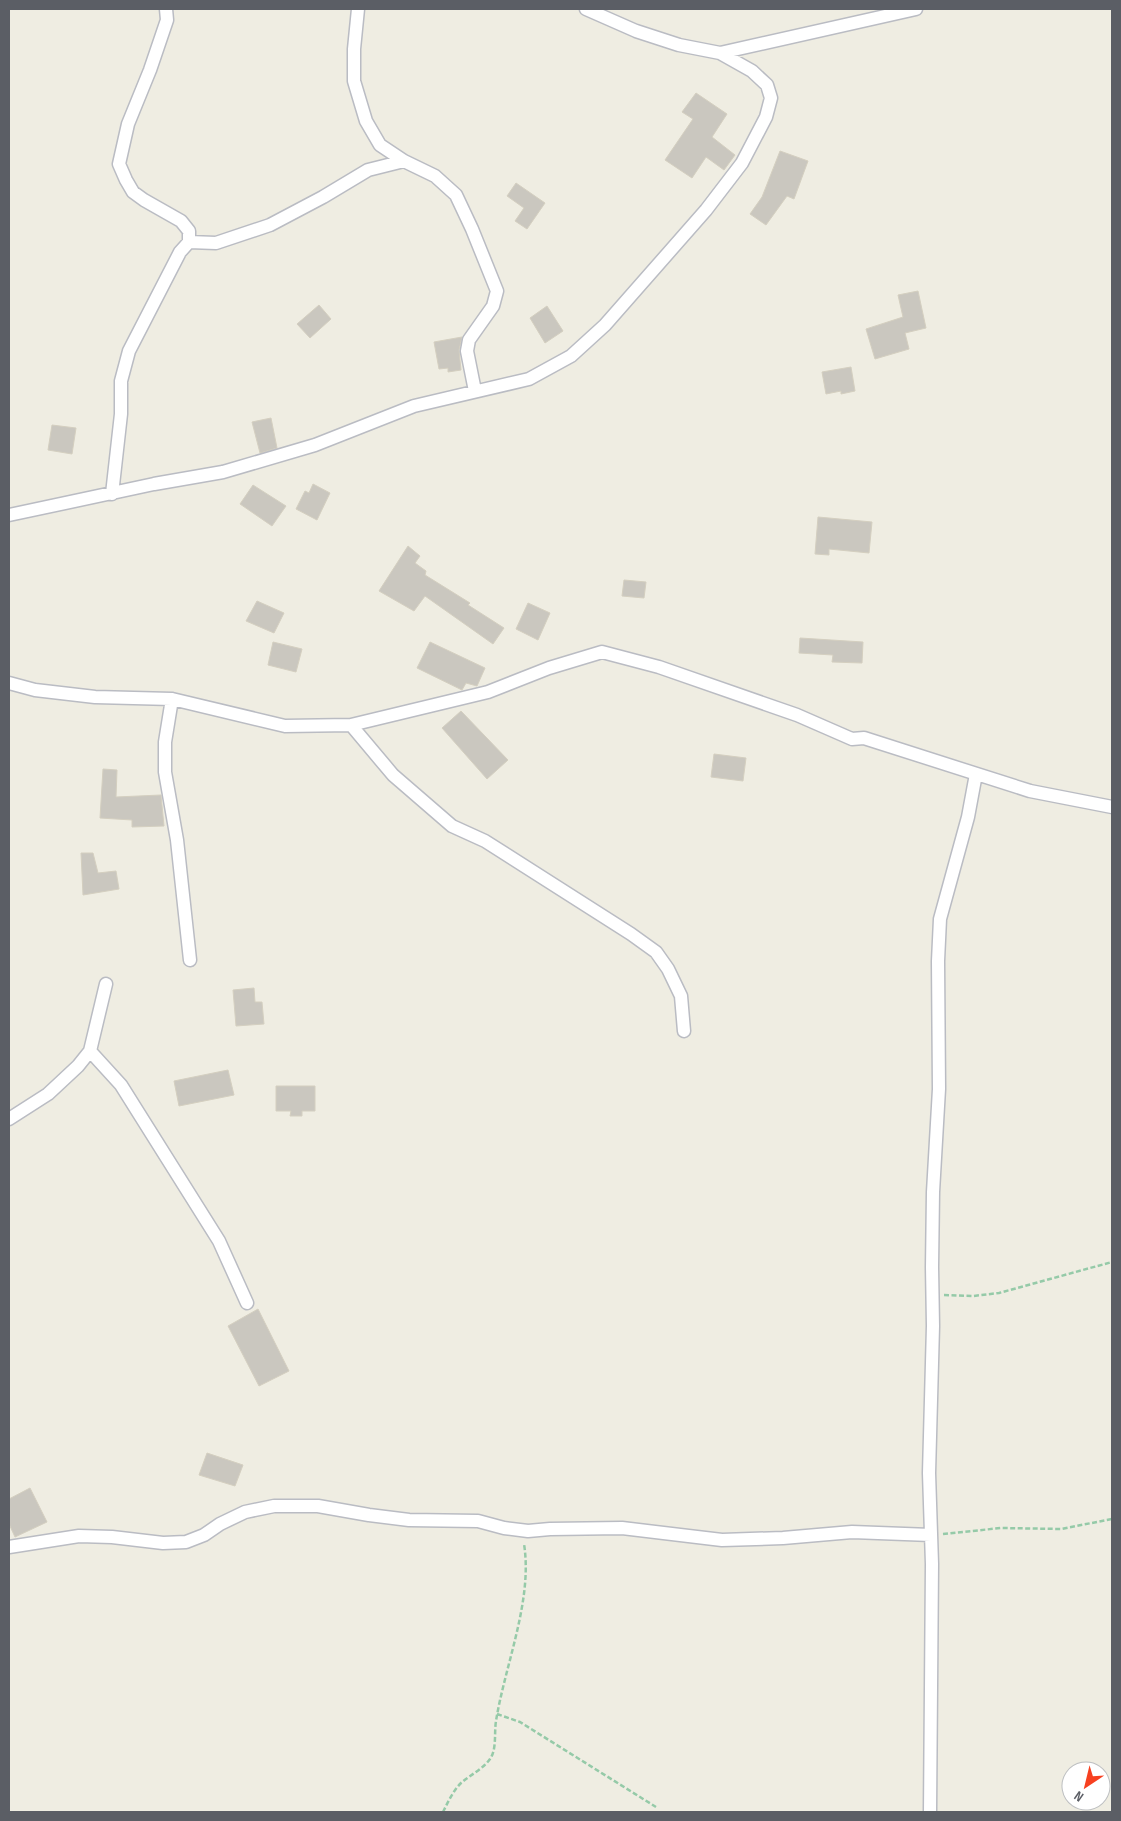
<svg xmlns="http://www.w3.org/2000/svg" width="1121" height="1821" font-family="'Sofia Sans Condensed',sans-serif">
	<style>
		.building { fill: #cac7bf; stroke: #d4cfc0 }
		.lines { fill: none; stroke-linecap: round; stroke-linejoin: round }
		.street-casing { stroke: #babcc3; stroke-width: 15 }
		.path { stroke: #95caa8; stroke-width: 2.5; stroke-dasharray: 5 2.5; stroke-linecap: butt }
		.street { stroke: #fff; stroke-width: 12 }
	</style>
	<rect width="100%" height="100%" fill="#efede2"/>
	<path class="building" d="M 696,93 L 727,114 L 712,137 L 735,155 L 724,170 L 706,157 L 692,178 L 665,160 L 693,119 L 682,112 Z
		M 780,151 L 808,161 L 794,199 L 787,196 L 766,225 L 750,214 L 762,197 Z
		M 516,183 L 545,203 L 527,229 L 515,221 L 524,208 L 507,196 Z
		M 918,291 L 926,328 L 905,333 L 909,349 L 875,359 L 866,329 L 903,317 L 898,295 Z
		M 319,305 L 331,319 L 310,338 L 297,324 Z
		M 547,306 L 563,331 L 545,343 L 530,318 Z
		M 462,337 L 459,350 L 461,370 L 448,372 L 448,368 L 439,369 L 434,342 Z
		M 851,367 L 855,391 L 841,394 L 841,391 L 826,394 L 822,372 Z
		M 271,418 L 277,448 L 260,453 L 252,422 Z
		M 52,425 L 76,428 L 72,454 L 48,450 Z
		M 313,484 L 330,493 L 317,520 L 296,509 L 305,491 L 309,493 Z
		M 253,485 L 286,506 L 272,526 L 240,504 Z
		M 818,517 L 872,522 L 869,553 L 829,549 L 829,555 L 815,554 Z
		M 408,546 L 420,556 L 415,563 L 426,571 L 425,575 L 470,603 L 468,605 L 504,628 L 493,644 L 425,596 L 414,611 L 379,591 Z
		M 624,580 L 646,582 L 644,598 L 622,596 Z
		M 257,601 L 284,613 L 274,633 L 246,621 Z
		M 528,603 L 550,613 L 538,640 L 516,629 Z
		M 800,638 L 863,642 L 862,663 L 832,662 L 833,655 L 799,653 Z
		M 273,642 L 302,649 L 296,672 L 268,665 Z
		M 430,642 L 485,668 L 477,686 L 466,683 L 462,690 L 417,668 Z
		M 461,711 L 508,760 L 487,779 L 442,728 Z
		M 714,754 L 746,758 L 743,781 L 711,777 Z
		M 103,769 L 117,770 L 116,797 L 161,795 L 164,826 L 132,827 L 132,820 L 100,818 Z
		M 81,853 L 93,853 L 98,873 L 116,871 L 119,889 L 83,895 Z
		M 254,988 L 255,1002 L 262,1002 L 264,1024 L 236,1026 L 233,990 Z
		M 228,1070 L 234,1095 L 179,1106 L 174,1081 Z
		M 276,1086 L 315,1086 L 315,1111 L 302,1111 L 302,1116 L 290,1116 L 291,1111 L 276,1111 Z
		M 258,1309 L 289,1371 L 259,1386 L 228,1326 Z
		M 207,1453 L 243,1465 L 235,1486 L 199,1475 Z
		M 30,1488 L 47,1522 L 15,1537 L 9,1524 L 9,1499 Z"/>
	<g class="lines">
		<g class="street-casing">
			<path id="street" d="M 166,9 L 167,20 L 150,70 L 128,124 L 119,164 L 126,180 L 133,192 L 144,200 L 181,221 L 189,231 L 189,242
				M 358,9 L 354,49 L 354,81 L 366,121 L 380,145 L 404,161 L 435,176 L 456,195 L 472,229 L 497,291 L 493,306 L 469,340 L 467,351 L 475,391
				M 586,9 L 636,31 L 679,45 L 720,53 L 916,9
				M 112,494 L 121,414 L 121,381 L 129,351 L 180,252 L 189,242 L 216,243 L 270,225 L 323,197 L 368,170 L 404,161
				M 9,515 L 154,484 L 223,472 L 315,445 L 414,406 L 529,379 L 571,356 L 605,325 L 706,210 L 742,163 L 766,117 L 771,98 L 767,85 L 752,71 L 720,53
				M 9,683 L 35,690 L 95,697 L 172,699 L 285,726 L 351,725 L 488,692 L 549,668 L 602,652 L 659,667 L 797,715 L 852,739 L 864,738 L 1030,791 L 1112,807
				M 172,699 L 165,742 L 165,772 L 177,840 L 190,960
				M 351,725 L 393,775 L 452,826 L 485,841 L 631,934 L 656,952 L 668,969 L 681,996 L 684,1031
				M 90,1051 L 121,1085 L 219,1241 L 247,1303
				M 9,1119 L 48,1094 L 78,1066 L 90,1051 L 106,984
				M 9,1547 L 79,1536 L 112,1537 L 163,1543 L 186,1542 L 204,1535 L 220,1524 L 245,1512 L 274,1506 L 318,1506 L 369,1515 L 409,1520 L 478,1521 L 504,1528 L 528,1531 L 550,1529 L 622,1528 L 722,1540 L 783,1538 L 852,1532 L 931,1535
				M 930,1812 L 932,1564 L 929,1473 L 933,1326 L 932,1267 L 933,1192 L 939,1089 L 938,961 L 940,919 L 968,817 L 976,774"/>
		</g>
		<path class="path" d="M 944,1295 L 973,1296 L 999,1293 L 1112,1262
			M 943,1534 L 1001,1528 L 1061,1529 L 1112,1519
			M 497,1714 L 520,1722 L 656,1807
			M 443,1812 C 448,1802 453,1791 461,1783 C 470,1775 483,1769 490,1759 C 497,1749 494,1733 496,1721 C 505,1665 533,1600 524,1544"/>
		<use href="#street" class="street"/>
	</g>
	<rect width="1121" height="1821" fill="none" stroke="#5b5e65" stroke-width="20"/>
	<g transform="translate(1086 1786) rotate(215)"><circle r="24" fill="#ffffff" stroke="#bdbfc1"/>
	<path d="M0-4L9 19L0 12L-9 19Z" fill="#f74020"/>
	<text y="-8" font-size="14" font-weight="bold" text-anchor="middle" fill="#5b5e65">N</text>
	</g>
</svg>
